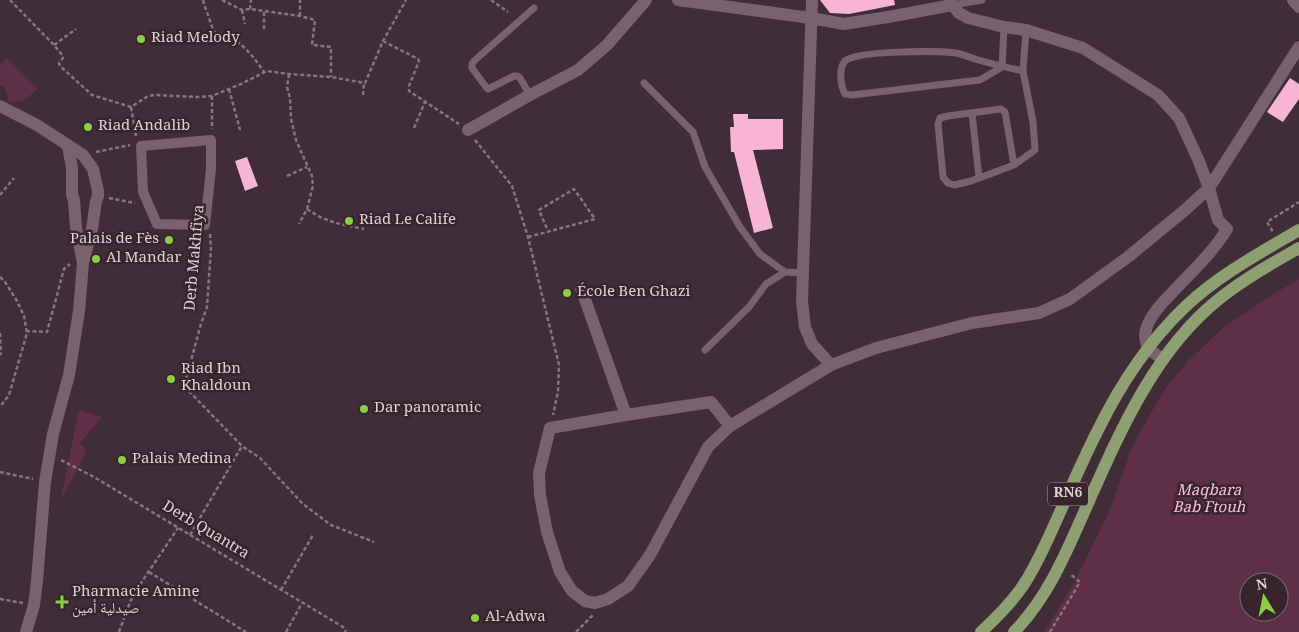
<svg xmlns="http://www.w3.org/2000/svg" width="1299" height="632" font-family="Georgia,'Noto Naskh Arabic',serif">
	<style>
		.green { fill: #5f2f48; fill-rule: evenodd }
		.building { fill: #f7b4d4 }
		.lines { fill: none; stroke-linecap: round; stroke-linejoin: round }
		.path { stroke: #87767f; stroke-width: 2.5; stroke-dasharray: 4 2.5; stroke-linecap: butt }
		.service { stroke: #79626d; stroke-width: 7 }
		.pedestrian { stroke: #79626d; stroke-width: 10 }
		.minor { stroke: #79626d; stroke-width: 12 }
		.primary { stroke: #8e9f72; stroke-width: 12 }
		.poi-dot { fill: #8cce45; stroke: #37242d; stroke-width: 2 }
		.labels { text-anchor: middle; dominant-baseline: central; stroke-width: 5; stroke-linejoin: round; paint-order: stroke }
		.shield { fill: #37242d; stroke: #ac9da4; stroke-width: 1 }
		.shield-label { font-size: 14px; font-weight: bold; fill: #ded1d7 }
		.poi-label { font-size: 15px; fill: #ded1d7; stroke: #37242d; text-anchor: start }
		.street-label { font-size: 15px; fill: #ded1d7; stroke: #37242d }
		.park-label { font-size: 15px; font-style: italic; fill: #f7c0d9; stroke: #37242d }
	</style>
	<rect width="100%" height="100%" fill="#412d37"/>
	<path class="green" d="M 7,58 L 38,89 L 23,101 L 9,102 L 5,88 L 0,85 L 0,64 Z
		M 1299,279 L 1299,632 L 1044,632 L 1073,585 L 1110,510 L 1132,447 L 1164,390 L 1189,360 L 1225,326 L 1277,292 ZM 1249,582 L 1279,582 L 1279,612 L 1249,612 Z
		M 79,410 L 102,417 L 80,443 L 87,451 L 60,502 Z"/>
	<path class="building" d="M 820,0 L 894,0 L 895,5 L 849,14 L 830,13 Z
		M 1290,78 L 1299,84 L 1299,99 L 1283,122 L 1267,112 Z
		M 733,114 L 748,114 L 748,119 L 783,119 L 783,149 L 753,150 L 773,228 L 754,233 L 734,152 L 731,152 L 730,127 L 734,127 Z
		M 247,157 L 258,186 L 245,191 L 235,161 Z"/>
	<g class="lines">
		<path class="path" d="M 10,0 L 54,45 L 63,56 L 63,58 L 59,63 L 60,66 L 92,95 L 131,107 L 148,96 L 154,95 L 198,97 L 212,96 L 243,83 L 267,71 L 289,74 L 331,77 L 365,83 L 383,41 L 406,0
			M 203,0 L 204,4 L 214,32 C 216,33 219,33 222,34 C 241,40 253,56 264,72
			M 222,0 L 242,10 L 250,9 L 300,16 L 315,20 L 312,45 L 331,47 L 331,77
			M 491,0 L 508,12
			M 250,9 L 251,0
			M 242,10 L 245,24
			M 300,16 L 300,0
			M 264,29 L 264,11
			M 383,41 L 418,59 L 419,61 L 409,86 L 409,91 L 459,124
			M 54,45 L 76,29
			M 289,74 L 287,87 L 290,98 L 291,119 L 296,140 L 312,176 L 313,186 L 307,209 L 299,224
			M 229,89 L 240,130
			M 363,95 L 364,83
			M 212,96 L 212,129
			M 131,107 L 136,136
			M 414,128 L 425,102
			M 475,140 L 512,186 L 528,237 L 559,365 L 558,392 L 553,415
			M 96,152 L 130,145
			M 287,176 L 307,167
			M 0,195 L 14,178
			M 109,198 L 135,203
			M 307,209 C 327,223 341,224 364,229
			M 1271,231 L 1272,230 L 1267,222 L 1299,202
			M 210,234 L 211,248 L 207,307 L 201,324 L 184,386 L 242,446 L 260,458 L 303,504 L 331,525 L 374,542
			M 528,237 L 595,219 L 574,189 L 539,210 L 548,231
			M 0,277 L 5,282 L 17,301 L 24,316 L 27,333 L 9,395 L 0,407
			M 26,331 L 47,332 L 64,269 L 70,264
			M 0,333 L 1,354 L 0,354
			M 61,460 L 94,477 L 343,627 L 346,632
			M 0,472 L 33,479
			M 190,535 L 242,446
			M 149,572 L 246,632
			M 281,590 L 313,535
			M 0,599 L 23,603
			M 119,632 L 130,602 L 137,589 L 178,528
			M 286,632 L 302,603
			M 576,632 L 593,615
			M 1050,632 L 1080,582 L 1070,574"/>
		<path class="service" d="M 952,5 L 982,0
			M 1002,67 L 980,80 L 852,95 L 845,94 C 841,87 838,68 845,61 C 858,50 937,51 956,53 C 963,54 971,58 978,60 C 993,64 1008,68 1023,71
			M 1002,67 L 1004,27
			M 644,83 L 693,132 L 705,167 L 740,227 L 760,254 L 785,272 L 803,273
			M 530,95 L 520,78 L 517,76 L 514,76 L 488,89 L 486,87 L 472,68 L 472,64 L 474,61 L 534,8
			M 972,113 L 979,178
			M 1014,165 L 1005,112 L 1001,109 L 948,116 L 940,118 L 938,124 L 943,177 L 948,183 L 954,185 L 971,181 L 1014,165 L 1035,150 L 1033,122 L 1023,71 L 1026,30
			M 705,350 L 749,307 L 766,284 L 785,272"/>
		<path class="pedestrian" d="M 211,140 L 211,169 L 205,225 L 157,224 L 143,192 L 141,146 Z"/>
		<path class="minor" d="M 678,0 L 811,18 L 844,24 L 894,16 L 952,5
			M 812,0 L 802,301 L 805,327 L 812,344 L 831,365
			M 951,0 L 952,5 L 959,13 L 968,18 L 1004,27 L 1026,30 L 1083,48 L 1158,95 L 1179,118 L 1198,159 L 1209,188 L 1218,220 L 1227,229 C 1212,254 1189,274 1169,296 C 1160,305 1149,317 1146,330 C 1144,336 1146,342 1148,349 L 1163,359
			M 1293,0 L 1299,7
			M 0,106 L 37,125 L 83,155 L 93,169 L 98,191 L 98,196 L 96,201 L 92,229 L 83,263 L 79,311 L 69,375 L 53,434 L 45,482 L 37,581 L 34,605 L 26,632
			M 468,130 L 530,95 L 578,70 L 607,45 L 646,0
			M 68,146 L 72,168 L 72,195 L 74,200 L 76,228 L 83,263
			M 581,288 L 626,415 L 711,402 L 730,426
			M 626,415 L 550,428 L 539,473 L 540,495 L 547,532 L 560,572 L 572,591 L 585,601 L 595,603 L 608,599 L 628,586 L 650,555 L 708,447 L 730,426 L 831,365 L 876,348 L 972,323 L 1039,313 L 1070,299 L 1128,257 L 1185,210 L 1209,188 L 1299,47"/>
		<path class="primary" d="M 981,632 C 995,619 1008,606 1020,590 C 1033,572 1043,550 1052,530 C 1067,497 1081,463 1098,430 C 1120,385 1149,341 1186,306 C 1219,275 1260,253 1299,230
			M 1014,632 C 1050,595 1068,548 1089,501 C 1121,429 1156,349 1219,299 C 1244,279 1271,264 1299,248"/>
	</g>
	<g class="poi-dot">
		<circle cx="141" cy="39" r="5"/>
		<circle cx="88" cy="127" r="5"/>
		<circle cx="349" cy="221" r="5"/>
		<circle cx="169" cy="240" r="5"/>
		<circle cx="96" cy="259" r="5"/>
		<circle cx="567" cy="293" r="5"/>
		<circle cx="171" cy="379" r="5"/>
		<circle cx="364" cy="409" r="5"/>
		<circle cx="122" cy="460" r="5"/>
		<path d="M59.5 594.5h5v5h5v5h-5v5h-5v-5h-5v-5h5z"/>
		<circle cx="475" cy="618" r="5"/>
	</g>
	<g class="labels">
		<rect class="shield" x="1048" y="482.5" width="40" height="23" rx="4"/>
		<g class="shield-label">
			<text x="1068" y="494">RN6</text>
		</g>
		<g class="poi-label">
			<text x="151" y="39">Riad Melody</text>
			<text x="98" y="127">Riad Andalib</text>
			<text x="359" y="221">Riad Le Calife</text>
			<text x="159" y="240" text-anchor="end">Palais de Fès</text>
			<text x="106" y="259">Al Mandar</text>
			<text x="577" y="293">École Ben Ghazi</text>
			<text x="181" y="370">Riad Ibn<tspan x="181" dy="17">Khaldoun</tspan></text>
			<text x="374" y="409">Dar panoramic</text>
			<text x="132" y="460">Palais Medina</text>
			<text x="72" y="593">Pharmacie Amine<tspan x="72" dy="17">صيدلية أمين</tspan></text>
			<text x="485" y="618">Al-Adwa</text>
		</g>
		<g class="street-label">
			<text transform="translate(196 258) rotate(-85)">Derb Makhfiya</text>
			<text transform="translate(205 531) rotate(31)">Derb Quantra</text>
		</g>
		<g class="park-label">
			<text x="1209" y="492">Maqbara<tspan x="1209" dy="17">Bab Ftouh</tspan></text>
		</g>
	</g>
	<g transform="translate(1264 597) rotate(350)"><circle r="24" fill="#37242d" stroke="#7a6971"/>
	<path d="M0-4L9 19L0 12L-9 19Z" fill="#8cce45"/>
	<text y="-8" font-size="14" font-weight="bold" text-anchor="middle" fill="#ded1d7">N</text>
	</g>
</svg>
